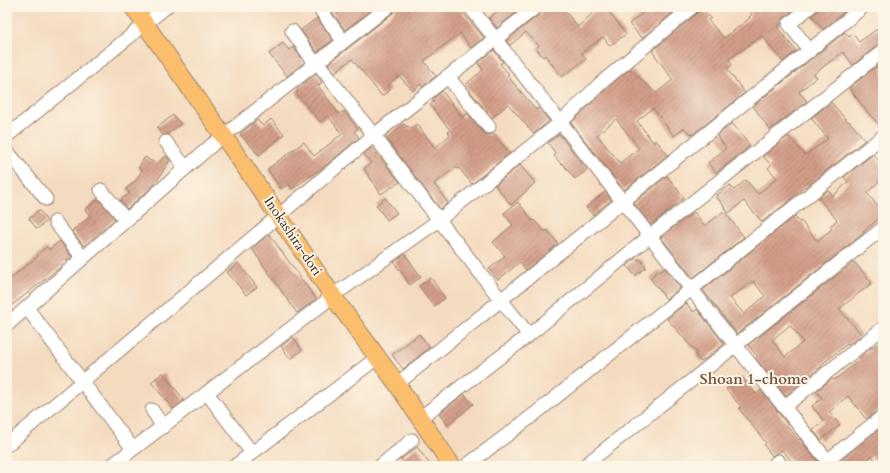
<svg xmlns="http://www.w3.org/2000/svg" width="890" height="473" font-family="Cardo,serif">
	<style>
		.building { fill: url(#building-hatch); fill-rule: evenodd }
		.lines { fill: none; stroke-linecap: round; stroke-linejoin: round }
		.minor-casing { stroke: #98826e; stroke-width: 15 }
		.major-casing { stroke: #98826e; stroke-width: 19 }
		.minor { stroke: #fff; stroke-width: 13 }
		.major { stroke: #fabe6d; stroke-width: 17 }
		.labels { text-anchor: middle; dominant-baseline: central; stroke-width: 4; stroke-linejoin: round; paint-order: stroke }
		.street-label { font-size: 14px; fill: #3b2a1e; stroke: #fcf5e5 }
		.neighbourhood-label { font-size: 15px; font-weight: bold; fill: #705343; stroke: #fcf5e5 }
	</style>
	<defs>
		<pattern id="building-hatch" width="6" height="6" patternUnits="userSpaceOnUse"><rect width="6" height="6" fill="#d39e89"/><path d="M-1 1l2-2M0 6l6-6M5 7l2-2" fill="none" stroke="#ac816f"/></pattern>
	</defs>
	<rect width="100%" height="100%" fill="#fcf5e5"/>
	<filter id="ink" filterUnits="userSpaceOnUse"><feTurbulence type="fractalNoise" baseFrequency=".025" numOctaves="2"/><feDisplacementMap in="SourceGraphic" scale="8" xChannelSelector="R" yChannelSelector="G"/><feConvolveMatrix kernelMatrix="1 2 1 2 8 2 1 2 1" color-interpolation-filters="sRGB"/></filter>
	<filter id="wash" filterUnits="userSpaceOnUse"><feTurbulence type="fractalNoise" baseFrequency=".012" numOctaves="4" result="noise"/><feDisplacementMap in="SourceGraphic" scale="16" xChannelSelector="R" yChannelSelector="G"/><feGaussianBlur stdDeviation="0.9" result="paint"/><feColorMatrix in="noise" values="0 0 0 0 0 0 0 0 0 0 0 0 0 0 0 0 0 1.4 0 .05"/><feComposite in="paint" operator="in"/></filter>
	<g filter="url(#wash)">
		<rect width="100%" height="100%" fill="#f4dbbf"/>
		<g id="blocks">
			<path class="building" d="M 331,7 L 375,7 L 345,30 L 329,8 Z
				M 396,7 L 458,7 L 484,38 L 471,48 L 460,33 L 424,61 L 436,76 L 422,87 L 420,84 L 413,91 L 399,76 L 387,86 L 390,90 L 382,96 L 352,59 L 335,72 L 328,64 L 393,13 Z
				M 503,7 L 523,7 L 497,28 L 489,18 Z
				M 544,7 L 562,7 L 578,27 L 599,7 L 605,7 L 626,34 L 610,46 L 603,37 L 582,53 L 586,59 L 562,77 L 545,55 L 543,57 L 536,48 L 539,46 L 526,32 L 510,45 L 506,41 L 541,13 Z
				M 650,7 L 680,7 L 642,38 L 629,24 Z
				M 700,7 L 711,18 L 708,20 L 724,38 L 750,18 L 749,17 L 752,14 L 746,7 L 797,7 L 784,18 L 781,24 L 777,27 L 796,51 L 783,62 L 762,36 L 729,59 L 732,65 L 727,69 L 745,93 L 692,135 L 684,128 L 674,136 L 653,108 L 637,121 L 653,142 L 656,140 L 668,155 L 624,190 L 571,123 L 606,89 L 630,69 L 656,93 L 673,80 L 652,51 L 697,13 ZM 616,119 L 639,148 L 620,163 L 597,135 Z
				M 818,7 L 850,7 L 823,29 L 812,16 L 817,10 Z
				M 317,18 L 333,40 L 317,52 L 301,30 Z
				M 883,25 L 883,43 L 878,45 L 853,65 L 843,52 L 814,74 L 817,77 L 799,92 L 807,101 L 770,130 L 753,106 L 845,32 L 849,37 L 853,34 L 859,42 Z
				M 283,43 L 289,50 L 293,47 L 305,62 L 287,76 L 269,54 Z
				M 494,50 L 503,62 L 500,64 L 509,74 L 507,75 L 536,110 L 539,108 L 549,121 L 534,134 L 508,104 L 492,118 L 465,85 L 483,70 L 478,63 Z
				M 883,61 L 883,128 L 869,114 L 849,88 Z
				M 316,74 L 322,82 L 318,86 L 322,91 L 339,114 L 344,111 L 358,129 L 354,131 L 359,138 L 329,163 L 292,189 L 289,184 L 281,189 L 268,170 L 269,168 L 304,142 L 314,156 L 342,134 L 328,116 L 320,122 L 296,93 L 298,91 L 297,89 Z
				M 442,91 L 463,118 L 467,113 L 483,132 L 487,135 L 493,134 L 510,153 L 472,184 L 459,168 L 457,169 L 456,167 L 434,184 L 448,203 L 440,209 L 386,138 L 404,124 L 407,127 L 408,126 L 411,129 L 417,124 L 435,148 L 450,135 L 448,132 L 450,130 L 430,105 L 434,102 L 432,99 Z
				M 831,102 L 848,122 L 849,121 L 865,140 L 806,187 L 805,186 L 789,201 L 762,222 L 744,201 L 729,213 L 716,196 L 730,185 L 734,190 L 746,180 L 758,194 L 777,178 L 768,168 L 771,165 L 763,156 L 788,136 L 805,155 L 828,139 L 811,118 Z
				M 173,115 L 181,124 L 168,134 L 163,135 L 157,128 Z
				M 271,119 L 284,134 L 259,155 L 240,134 L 257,120 L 263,126 Z
				M 732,123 L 750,146 L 716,173 L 708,163 L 726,148 L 717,136 Z
				M 559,134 L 587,170 L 575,179 L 562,163 L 561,164 L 554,156 L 556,154 L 548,143 Z
				M 372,148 L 400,182 L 381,194 L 364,169 L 371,163 L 364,154 Z
				M 873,154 L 883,165 L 883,178 L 867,193 L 883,213 L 883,215 L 863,232 L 864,233 L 737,334 L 703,290 L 795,216 L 799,222 L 801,221 L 817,241 L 832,229 L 830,226 L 837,220 L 818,198 L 828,190 L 833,196 L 848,182 L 844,177 ZM 753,281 L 765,296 L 744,314 L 730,298 Z
				M 166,156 L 170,160 L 155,184 L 127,209 L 120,201 L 130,193 L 126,189 L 136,180 L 142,170 L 138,168 L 145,157 L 156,164 Z
				M 520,165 L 535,183 L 511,205 L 495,185 Z
				M 667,176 L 684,198 L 651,225 L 634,203 Z
				M 605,192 L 611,200 L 593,215 L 586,207 Z
				M 385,198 L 397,213 L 387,220 L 376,205 Z
				M 98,199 L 115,219 L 84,246 L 72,231 L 90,216 L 85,210 Z
				M 518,202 L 533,221 L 534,220 L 545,232 L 547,230 L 558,244 L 526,270 L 520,262 L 498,280 L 489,269 L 505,256 L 493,242 L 513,225 L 504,213 Z
				M 39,210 L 47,221 L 37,229 L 29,219 Z
				M 724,211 L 744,237 L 693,278 L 661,237 L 694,212 L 705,226 Z
				M 269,234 L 316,299 L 297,313 L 252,249 Z
				M 60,241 L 72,257 L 61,265 L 62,266 L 58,269 L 7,309 L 7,281 L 38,256 L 37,255 L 47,247 L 49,250 Z
				M 405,254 L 421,277 L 410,285 L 394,262 Z
				M 636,258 L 638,260 L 640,259 L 646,267 L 635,276 L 627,266 Z
				M 854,262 L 872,283 L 839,309 L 862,335 L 848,345 L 847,344 L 821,365 L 822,366 L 785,396 L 756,358 L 757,356 L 748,345 ZM 790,325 L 803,342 L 785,357 L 772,340 Z
				M 238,263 L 257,287 L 246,295 L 227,272 Z
				M 665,268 L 680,288 L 666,299 L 650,278 L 659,270 L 660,272 Z
				M 431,278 L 445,298 L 434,306 L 419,286 Z
				M 686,303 L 694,312 L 697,309 L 724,344 L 701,362 L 695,355 L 697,353 L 667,319 Z
				M 419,334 L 430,347 L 403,369 L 392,355 Z
				M 293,337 L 302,350 L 290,359 L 281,346 Z
				M 883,340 L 883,408 L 878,410 L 866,419 L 848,396 L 829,412 L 840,425 L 821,440 L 813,430 L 824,421 L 812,406 L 822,398 L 816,391 L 832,379 L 834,380 L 857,362 L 860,359 L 859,358 L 872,347 L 873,348 Z
				M 163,373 L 184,400 L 173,409 L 151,382 Z
				M 742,377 L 756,394 L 761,390 L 787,424 L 786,425 L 799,440 L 800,439 L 821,466 L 796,466 L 782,450 L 772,456 L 764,445 L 766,443 L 739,409 L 741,407 L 726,389 Z
				M 464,394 L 473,404 L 448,425 L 439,414 Z
				M 883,426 L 883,466 L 880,466 L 872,456 L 859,466 L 840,466 L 839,462 Z
				M 417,447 L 431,466 L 407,466 L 401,459 Z"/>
		</g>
	</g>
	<g filter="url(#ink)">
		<use href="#blocks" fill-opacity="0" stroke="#98826e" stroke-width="1"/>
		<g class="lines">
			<g class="minor-casing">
				<path id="minor" d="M 470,7 L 784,407 L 832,466
					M 320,9 L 343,41
					M 292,31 L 315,63
					M 810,51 L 789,24 L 810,7
					M 317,62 L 501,300 L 529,335
					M 447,76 L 489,127
					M 7,136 L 166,7
					M 166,142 L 186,168
					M 7,151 L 46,199
					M 101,190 L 126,220
					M 55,222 L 83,258
					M 27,308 L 133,449
					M 7,325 L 213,144 L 388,7
					M 397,384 L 863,7
					M 207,393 L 252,453
					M 784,407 L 883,328
					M 152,410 L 163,427
					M 420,418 L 529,335 L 650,236 L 883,51
					M 7,445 L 373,136 L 536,7
					M 827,461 L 883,416
					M 111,466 L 324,303 L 333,294 L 344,288 L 439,220 L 561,122 L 601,83 L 692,7
					M 235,466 L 378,357
					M 380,466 L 412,440
					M 466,466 L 536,413 L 883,136
					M 584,466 L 883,228
					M 773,466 L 778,461 L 782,466"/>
			</g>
			<g class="major-casing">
				<path id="major" d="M 133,7 L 232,148 L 337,302 L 397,384 L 452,466"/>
			</g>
			<use href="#minor" class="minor"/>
			<use href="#major" class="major"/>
		</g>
	</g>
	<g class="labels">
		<g class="street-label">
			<text transform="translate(293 236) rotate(56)">Inokashira-dori</text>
		</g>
		<g class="neighbourhood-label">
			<text x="754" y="379">Shoan 1-chome</text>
		</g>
	</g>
	<rect width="890" height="473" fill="none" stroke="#fcf5e5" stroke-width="24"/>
</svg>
